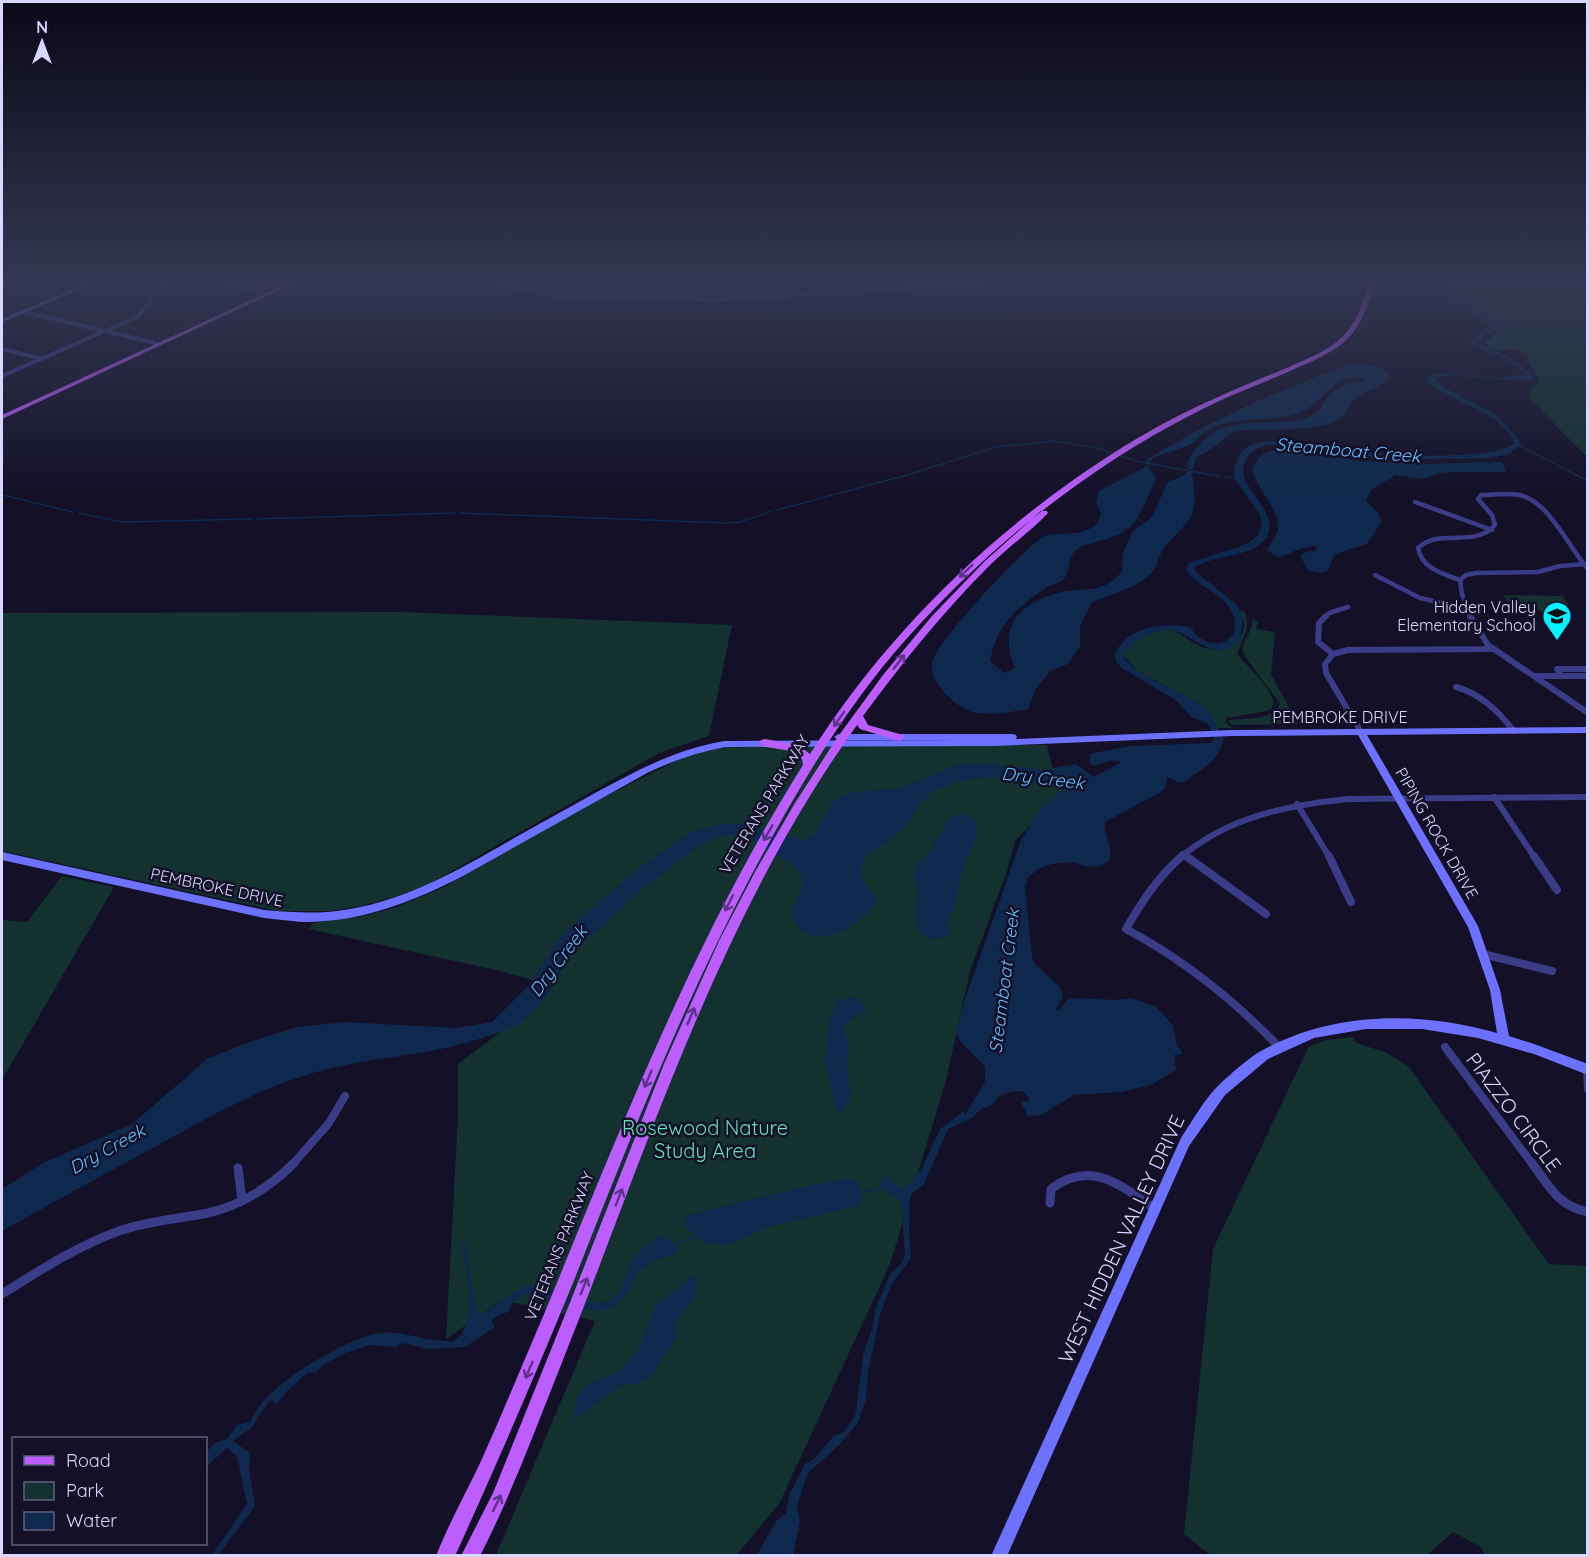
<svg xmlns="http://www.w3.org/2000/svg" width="1589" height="1557" font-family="Quicksand,sans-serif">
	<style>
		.green { fill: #13322f }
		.water { fill: #0e294d }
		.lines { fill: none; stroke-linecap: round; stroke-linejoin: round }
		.stream-far1 { stroke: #0e294d; stroke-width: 1.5 }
		.stream { stroke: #0e294d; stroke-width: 2 }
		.street-far4 { stroke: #3b3c87; stroke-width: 4 }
		.street-far3 { stroke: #3b3c87; stroke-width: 4.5 }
		.street-far2 { stroke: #3b3c87; stroke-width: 6 }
		.street-far1 { stroke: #3b3c87; stroke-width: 8 }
		.street { stroke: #3b3c87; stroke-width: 9 }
		.secondary { fill: #6d71ff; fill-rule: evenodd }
		.primary { fill: #bb5dff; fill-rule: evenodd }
		.oneway { stroke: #5f3389 }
		.labels { text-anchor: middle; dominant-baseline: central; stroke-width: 5; stroke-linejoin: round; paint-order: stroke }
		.poi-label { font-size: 16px; fill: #d9d6ff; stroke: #131028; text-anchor: end }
		.street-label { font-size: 16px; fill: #d9d6ff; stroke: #131028 }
		.water-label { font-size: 18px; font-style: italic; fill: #64bfff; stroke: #131028 }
		.near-street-label { font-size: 20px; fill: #d9d6ff; stroke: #131028 }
		.near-park-label { font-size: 20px; fill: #61e0ba; stroke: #131028 }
	</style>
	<rect width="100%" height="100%" fill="#131028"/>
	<path class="green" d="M 1442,283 L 1587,283 L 1587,457 L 1529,398 L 1528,394 L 1540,380 L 1521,350 L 1508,349 L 1497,351 L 1490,347 L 1485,340 L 1490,339 L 1500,327 Z
		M 1503,595 L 1562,596 L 1569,605 L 1553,605 L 1555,613 L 1542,613 L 1539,610 L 1527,610 L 1522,604 L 1510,604 Z
		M 1240,611 L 1244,611 C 1252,626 1242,640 1237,654 L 1265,685 L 1274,701 L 1271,709 L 1266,711 L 1227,718 L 1225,722 L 1232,728 L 1219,728 C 1212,722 1212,714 1204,707 L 1137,670 L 1123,655 C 1127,646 1135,642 1143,637 C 1183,617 1181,646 1212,649 C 1233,651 1253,632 1240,611 Z
		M 401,612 L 732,625 L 709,736 L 659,753 L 429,884 L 392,898 L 360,906 L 329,911 L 278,911 L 2,851 L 2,613 Z
		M 1252,619 L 1258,622 L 1256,629 L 1275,632 L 1271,674 L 1298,724 L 1232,725 L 1229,722 L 1229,720 C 1246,718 1272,721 1280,704 C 1275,696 1242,654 1242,650 C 1244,638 1253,632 1252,619 Z
		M 736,745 L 1047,745 L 1053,771 L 1068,785 L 1015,841 L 1007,871 L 970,971 L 946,1081 L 890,1264 L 780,1502 L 737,1555 L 496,1555 L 595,1321 L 502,1300 L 446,1339 L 458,1116 L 458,1064 L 542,1001 L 554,986 L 500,971 L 309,929 L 313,923 L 368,915 L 397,907 L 444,887 L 590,804 L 694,752 Z
		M 62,876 L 114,887 L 2,1080 L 2,920 L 27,922 Z
		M 1353,1037 L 1356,1043 L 1385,1052 L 1408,1066 L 1549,1264 L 1587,1266 L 1587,1555 L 1485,1555 L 1481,1547 L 1453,1532 L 1427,1555 L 1210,1555 L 1184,1534 L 1213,1249 L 1309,1046 L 1326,1040 Z"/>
	<path class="water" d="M 1427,283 L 1433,283 L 1437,288 L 1462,300 L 1496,323 L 1500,327 L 1480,339 L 1478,343 L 1514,360 L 1534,376 L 1533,380 L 1524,381 L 1449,375 L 1435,378 L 1444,387 L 1497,416 L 1519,439 L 1519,446 L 1509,454 L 1489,458 L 1426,459 L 1355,456 L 1270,445 C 1260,447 1252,449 1247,458 C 1229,486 1283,508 1266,538 C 1255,557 1211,555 1194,568 L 1196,572 L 1237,605 L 1243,617 L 1240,639 C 1215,667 1194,633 1171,630 C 1161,629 1153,633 1144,637 C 1135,642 1127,646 1123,655 C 1131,675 1188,693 1206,708 C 1210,712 1221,733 1224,739 C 1216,764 1203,768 1184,782 L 1178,782 L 1167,777 L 1165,788 L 1159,793 L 1105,822 C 1103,836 1114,846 1109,861 L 1098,867 L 1083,866 L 1075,862 L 1052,864 L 1040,868 L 1028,877 L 1025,888 L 1032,956 L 1034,963 L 1060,987 L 1063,997 L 1055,1011 L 1059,1010 L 1069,998 L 1117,1000 L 1131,998 L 1155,1006 L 1173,1025 L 1177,1045 L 1182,1052 L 1180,1055 L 1174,1055 L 1176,1070 L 1151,1085 L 1121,1092 L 1074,1095 L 1041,1115 L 1028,1116 L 1020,1101 L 1029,1101 L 1029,1098 L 1022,1091 C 1011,1091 996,1094 993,1105 L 982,1108 L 972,1118 L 948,1129 L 924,1184 L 910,1195 L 909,1228 L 911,1258 L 891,1285 L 880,1314 L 868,1373 L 866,1399 L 858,1423 L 840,1444 L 808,1473 L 797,1505 L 800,1522 L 793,1555 L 757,1555 L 776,1521 L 786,1513 L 790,1493 L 805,1464 L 814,1459 L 834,1436 L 844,1432 L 856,1413 L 863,1355 L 873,1326 L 875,1310 L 891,1273 L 901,1264 L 905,1255 L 901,1200 C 892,1198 887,1192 880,1185 L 884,1175 L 899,1188 L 905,1188 L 921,1170 L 940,1129 L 964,1111 L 965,1115 L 985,1082 L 985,1067 L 960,1041 L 956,1032 L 965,999 L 1021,840 L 1037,814 L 1051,799 L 1068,786 L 1067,782 C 1044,786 1030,781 1007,778 C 979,775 954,781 930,793 L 928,798 L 920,801 C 914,815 905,828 893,838 C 880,850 854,855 863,879 C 866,886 872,892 876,899 C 869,923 815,953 797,925 C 783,904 806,895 802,879 C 799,866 784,862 775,854 C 722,810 695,852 653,881 C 635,894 621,910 604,925 C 593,935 580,942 572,954 C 564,964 560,977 553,987 C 544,1001 529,1017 515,1026 C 505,1032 490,1035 479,1039 C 421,1058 360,1057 303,1076 C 252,1092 206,1119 160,1144 C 107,1173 54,1202 2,1231 L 2,1189 L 43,1163 L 132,1124 L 207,1059 L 249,1042 L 297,1027 L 344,1022 L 456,1028 L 492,1022 L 530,984 L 558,939 L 579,919 L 640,867 L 693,831 L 723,824 L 744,824 L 792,838 L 805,840 L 815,833 L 833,801 L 848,793 L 899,788 L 954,766 L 968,764 L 996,764 L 1042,770 L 1076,764 L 1094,777 L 1122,762 L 1110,761 L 1093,766 L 1089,762 L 1090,755 L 1093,753 L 1131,746 L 1211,743 L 1215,738 L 1207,723 L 1191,717 L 1177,701 L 1122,668 L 1116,662 L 1115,653 C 1130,626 1162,623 1190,627 C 1193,630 1196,635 1199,637 C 1218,653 1243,637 1233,614 C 1223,592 1198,588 1186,570 L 1189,563 L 1247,544 L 1259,534 L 1262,524 L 1260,515 L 1233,476 C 1235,466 1237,454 1246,448 C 1267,433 1304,447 1327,449 C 1360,453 1493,464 1514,443 C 1507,414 1450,401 1428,382 L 1428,377 L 1437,373 L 1507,378 L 1526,373 L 1506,359 L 1469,343 L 1472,339 L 1488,327 L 1487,323 Z
		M 1351,363 L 1371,365 L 1388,372 L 1390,378 C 1381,388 1369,389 1358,396 C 1349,402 1349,413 1338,420 C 1316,432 1267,429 1241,430 L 1230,433 L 1212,449 L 1196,457 L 1193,470 L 1188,469 C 1186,458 1193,453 1199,446 C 1230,409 1269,431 1308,417 C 1323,411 1321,404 1330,394 C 1339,385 1353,383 1364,381 L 1364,378 C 1336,369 1322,404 1302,412 C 1280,421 1256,417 1233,422 C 1225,423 1214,426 1207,431 C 1200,435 1196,442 1189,445 C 1174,453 1161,451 1148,463 L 1147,459 L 1156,454 L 1200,429 L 1255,402 Z
		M 1276,450 L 1362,461 L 1424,464 L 1502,462 L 1506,472 L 1456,472 L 1439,473 L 1422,479 L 1395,475 L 1371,490 L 1366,501 L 1378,513 L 1382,521 L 1367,544 L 1335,554 L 1327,571 L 1320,573 L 1308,571 L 1301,557 L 1303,553 L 1317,550 L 1316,546 L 1302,548 L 1278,558 L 1267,550 C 1270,543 1277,537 1278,529 C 1280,511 1256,488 1252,469 L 1262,454 Z
		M 1147,465 L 1156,479 C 1149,493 1142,512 1133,524 C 1120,539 1095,540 1079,548 C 1066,555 1072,571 1063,580 C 1059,584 1052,584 1047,587 C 1017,608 997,623 990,661 L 1004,673 L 1015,668 C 997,626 1020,602 1062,592 C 1075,589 1091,591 1103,586 C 1110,584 1117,577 1122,572 L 1123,553 L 1133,531 L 1151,518 L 1168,482 L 1187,474 L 1187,471 L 1192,472 C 1197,516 1197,512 1167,544 C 1159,552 1159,565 1152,572 C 1135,590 1112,593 1091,603 L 1080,627 L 1080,647 L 1068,664 L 1050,671 L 1035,690 L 1028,709 C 1011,712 994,715 977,713 C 959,711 928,682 932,663 C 935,649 963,618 972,607 C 983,595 1035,537 1048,535 C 1065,532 1097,538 1101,513 L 1096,504 L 1098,492 C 1108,485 1144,469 1147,465 Z
		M 960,814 L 967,815 L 975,821 L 976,838 L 963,867 L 954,907 L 948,922 L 951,935 L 932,940 L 921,935 L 918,929 L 916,918 L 918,890 L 914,874 L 920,861 L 931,851 L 936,838 L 943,831 C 944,823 951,815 960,814 Z
		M 858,997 L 867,1013 L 856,1016 L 845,1025 L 844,1035 L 848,1040 L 847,1070 L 851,1097 L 850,1101 L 843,1107 L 843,1117 L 834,1105 L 829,1075 L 824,1064 L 829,1021 L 838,1000 Z
		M 850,1179 C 863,1182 864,1195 859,1206 L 771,1226 L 730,1244 L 710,1245 L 702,1241 L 683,1225 L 688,1215 L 810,1185 Z
		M 660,1235 C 667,1238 676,1244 678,1252 C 671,1257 668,1256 661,1258 C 654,1261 646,1266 641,1271 C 631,1280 630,1292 620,1301 C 592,1325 557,1295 526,1294 L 513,1302 L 508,1312 L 498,1315 L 491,1321 L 495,1327 L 465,1347 L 428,1349 L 403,1343 L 396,1347 L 370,1345 L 345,1353 L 326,1363 L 316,1372 L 307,1373 L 289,1389 L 276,1405 L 273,1400 L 268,1403 L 252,1427 L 233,1441 L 250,1453 L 249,1469 L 255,1506 L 218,1555 L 212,1555 L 247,1504 L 237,1456 L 227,1448 L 206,1467 L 206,1452 L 215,1443 L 228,1438 L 237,1425 L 250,1422 C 254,1415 258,1408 263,1402 C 282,1378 350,1336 381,1333 C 396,1331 408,1335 422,1338 C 433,1341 444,1340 454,1342 C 481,1320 466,1275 462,1244 L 465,1242 L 477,1312 L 484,1313 C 496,1306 515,1288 527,1286 C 554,1283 580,1310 607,1301 C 625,1295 624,1274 633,1260 C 640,1249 650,1243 660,1235 Z
		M 691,1277 L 695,1277 C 707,1304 671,1308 677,1337 L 649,1379 L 636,1384 L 622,1385 L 573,1421 L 577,1398 L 582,1391 L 590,1382 L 602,1379 L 622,1369 L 639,1349 L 655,1306 Z"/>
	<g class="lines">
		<path class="stream-far1" d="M 1578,283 L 1588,290
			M 1518,445 L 1588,481
			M 1121,456 L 1140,462 L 1218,476
			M 1225,477 L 1233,478
			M 2,495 L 73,512
			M 777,510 L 907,475 L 996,447 L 1053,441 L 1098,448 L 1114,453
			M 79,513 L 122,522 L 251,519
			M 460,513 L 726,523 L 740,522 L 772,511
			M 256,519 L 454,513"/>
		<path class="stream" d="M 860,1192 L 885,1188
			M 673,1245 L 697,1236"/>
		<path class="street-far4" d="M 492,283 L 559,296 L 636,295 L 711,300 L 988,283
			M 24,312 L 155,343
			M 2,349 L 42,359
			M 2,376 L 137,317 C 149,307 151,292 164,283"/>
		<path class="street-far3" d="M 1415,502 L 1492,530
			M 1375,575 L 1420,598 L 1468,609
			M 1460,580 C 1443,574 1422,569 1418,548 C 1441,527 1474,549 1495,525 L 1492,515 L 1478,499 L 1481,495 C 1494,495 1511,492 1523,496 C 1550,504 1570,549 1588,569
			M 1460,580 L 1462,594 L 1471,618
			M 1460,580 L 1466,575 L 1476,573 L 1538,572 L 1560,566 L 1585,564
			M 1324,618 L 1329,613 L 1348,607"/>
		<path class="street-far2" d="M 1326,616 L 1319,623 L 1318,642 L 1333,654
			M 1470,616 L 1488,645 L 1588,713
			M 1534,676 L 1588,676
			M 1561,676 L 1557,669 L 1588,669
			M 1456,687 C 1481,694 1498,711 1514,731
			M 1361,732 L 1326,673 L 1325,664 L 1333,654 L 1348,650 L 1492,649
			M 1494,797 L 1535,858
			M 1297,804 L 1330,858
			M 1183,854 L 1188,858
			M 1180,858 C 1227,817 1288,805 1348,799 L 1588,797"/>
		<path class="street-far1" d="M 1182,856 C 1158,877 1142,901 1126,929 C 1184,960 1233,999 1278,1046
			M 1186,856 L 1266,914
			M 1329,856 L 1351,902
			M 1534,856 L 1557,890
			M 1483,954 L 1552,971
			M 1445,1047 L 1533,1165
			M 1587,1070 L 1588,1089
			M 292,1165 L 329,1123 L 345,1096"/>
		<path class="street" d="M 1532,1163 C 1549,1186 1558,1206 1588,1212
			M 238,1168 L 242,1201
			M 1050,1203 L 1051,1189 C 1091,1159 1120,1185 1155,1209
			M 2,1294 C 39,1271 77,1246 119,1231 C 148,1221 178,1219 208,1213 C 242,1205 270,1187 294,1163"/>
		<path class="secondary" d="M 88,283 L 95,283 L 2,322 L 2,319 Z
			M 221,283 L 230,283 L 270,294 L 268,295 Z
			M 1588,727 L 1588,733 L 1367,735 L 1478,926 L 1500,990 L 1509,1036 L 1534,1044 L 1588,1064 L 1588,1075 L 1534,1054 L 1478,1038 L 1422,1029 L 1366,1029 L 1314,1038 L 1268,1059 L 1225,1095 L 1189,1146 L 1007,1556 L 991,1556 L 1181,1138 C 1191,1123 1206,1097 1218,1086 C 1228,1076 1250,1057 1261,1051 C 1333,1011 1420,1011 1497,1033 L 1490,990 L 1468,927 L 1358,735 L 1232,736 L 995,746 L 725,747 C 698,752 672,761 647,773 L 463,876 C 412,902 359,923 301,922 C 289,921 276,919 264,918 L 2,860 L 2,852 L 264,910 C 288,912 312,914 337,911 C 402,903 459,870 516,837 C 542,822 569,808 595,793 C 638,770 676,749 725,741 L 970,740 L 838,740 L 834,737 L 838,734 L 1013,734 L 1016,735 L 1017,737 L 1016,739 L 1232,730 Z"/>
		<path class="primary" d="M 288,283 L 295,283 L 2,419 L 2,415 Z
			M 1369,283 L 1375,283 C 1367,307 1360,331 1339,346 C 1324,357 1305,364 1288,372 C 1255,386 1222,398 1191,415 C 1084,470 990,546 909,636 C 845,707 797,790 752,874 C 683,1004 629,1141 575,1278 C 537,1371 497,1464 455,1556 L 436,1556 C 449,1523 466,1493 481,1461 C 504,1410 525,1358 547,1307 C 623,1122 696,935 803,765 L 802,759 L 791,751 L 761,746 L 760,743 L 761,740 L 765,739 L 798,745 L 810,754 C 877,648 967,556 1069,483 C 1115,450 1165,420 1218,397 C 1241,386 1265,377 1289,367 C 1306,359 1326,352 1340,339 C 1356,325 1363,303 1369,283 Z
			M 276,284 L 278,287 L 263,290 L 242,287 C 252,284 265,286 276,284 Z
			M 1041,511 L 1047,511 L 1048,513 C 1030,532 1008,547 990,565 C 943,612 902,663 863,716 L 868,725 L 903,735 L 904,737 L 903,739 L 899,741 L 860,729 L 857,725 C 717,920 647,1150 559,1370 C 534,1433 511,1495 480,1556 L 461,1556 L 493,1493 L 571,1300 L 664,1064 L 719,941 L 756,870 L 795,803 L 837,738 L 883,675 L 932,616 L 985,561 Z"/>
	</g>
	<defs><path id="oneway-shaft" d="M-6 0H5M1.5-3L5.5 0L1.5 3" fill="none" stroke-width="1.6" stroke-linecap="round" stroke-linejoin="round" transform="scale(1.5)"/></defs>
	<g class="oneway">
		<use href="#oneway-shaft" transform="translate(966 571) rotate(136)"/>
		<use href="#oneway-shaft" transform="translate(899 662) rotate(-52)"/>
		<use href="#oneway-shaft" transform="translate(839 719) rotate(125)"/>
		<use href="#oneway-shaft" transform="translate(768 833) rotate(120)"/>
		<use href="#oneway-shaft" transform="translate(729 903) rotate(117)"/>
		<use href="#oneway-shaft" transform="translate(691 1016) rotate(-67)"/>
		<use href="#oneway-shaft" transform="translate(648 1079) rotate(113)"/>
		<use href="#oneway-shaft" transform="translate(619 1197) rotate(-69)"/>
		<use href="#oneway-shaft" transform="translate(584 1286) rotate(-68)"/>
		<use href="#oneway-shaft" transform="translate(529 1370) rotate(113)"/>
		<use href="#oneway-shaft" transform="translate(497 1503) rotate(-64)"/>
	</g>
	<linearGradient id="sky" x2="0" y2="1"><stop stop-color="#0a0916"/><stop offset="0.56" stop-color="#333753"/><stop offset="1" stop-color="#333753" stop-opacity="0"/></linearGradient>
	<rect width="1589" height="501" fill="url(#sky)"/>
	<defs>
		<g id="school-pin" transform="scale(1.5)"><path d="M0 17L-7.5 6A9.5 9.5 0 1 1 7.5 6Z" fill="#02f2ff" stroke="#131028"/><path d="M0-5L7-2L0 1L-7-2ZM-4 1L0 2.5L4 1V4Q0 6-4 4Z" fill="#111"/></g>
	</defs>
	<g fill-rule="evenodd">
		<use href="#school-pin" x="1557" y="616"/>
	</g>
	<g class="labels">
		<g class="poi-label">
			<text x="1536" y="607">Hidden Valley<tspan x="1536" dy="18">Elementary School</tspan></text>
		</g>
		<g class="street-label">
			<text x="1340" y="717">PEMBROKE DRIVE</text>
			<text transform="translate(764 804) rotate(-59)">VETERANS PARKWAY</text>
			<text transform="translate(1437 833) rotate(60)">PIPING ROCK DRIVE</text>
			<text transform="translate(217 887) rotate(12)">PEMBROKE DRIVE</text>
			<text transform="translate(559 1246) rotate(-68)">VETERANS PARKWAY</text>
		</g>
		<g class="water-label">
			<text transform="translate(1348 450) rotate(5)">Steamboat Creek</text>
			<text transform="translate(1043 778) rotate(7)">Dry Creek</text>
			<text transform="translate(558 961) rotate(-53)">Dry Creek</text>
			<text transform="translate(1004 981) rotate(-83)">Steamboat Creek</text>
			<text transform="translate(107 1149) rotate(-29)">Dry Creek</text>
		</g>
		<g class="near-street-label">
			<text transform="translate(1514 1112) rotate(53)">PIAZZO CIRCLE</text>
			<text transform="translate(1121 1239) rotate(-65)">WEST HIDDEN VALLEY DRIVE</text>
		</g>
		<g class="near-park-label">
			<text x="705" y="1127">Rosewood Nature<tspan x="705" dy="23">Study Area</tspan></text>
		</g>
	</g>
	<rect width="1589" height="1557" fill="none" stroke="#d9d6ff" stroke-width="6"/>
	<rect x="12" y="1437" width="195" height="108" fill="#131028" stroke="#625f7e" stroke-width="1.5"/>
	<rect x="24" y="1456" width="30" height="9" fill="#bb5dff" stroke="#625f7e" stroke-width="1.5"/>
	<text x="66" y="1467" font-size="18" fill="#d9d6ff">Road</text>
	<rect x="24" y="1482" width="30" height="18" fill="#13322f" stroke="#625f7e" stroke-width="1.5"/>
	<text x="66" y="1497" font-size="18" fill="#d9d6ff">Park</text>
	<rect x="24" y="1512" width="30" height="18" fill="#0e294d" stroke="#625f7e" stroke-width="1.5"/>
	<text x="66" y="1527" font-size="18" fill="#d9d6ff">Water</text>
	<g transform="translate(42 42)" stroke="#131028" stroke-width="4.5" paint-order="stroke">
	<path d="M0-4.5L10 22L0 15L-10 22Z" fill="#d9d6ff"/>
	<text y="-9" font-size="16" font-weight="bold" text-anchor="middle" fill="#d9d6ff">N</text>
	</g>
</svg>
